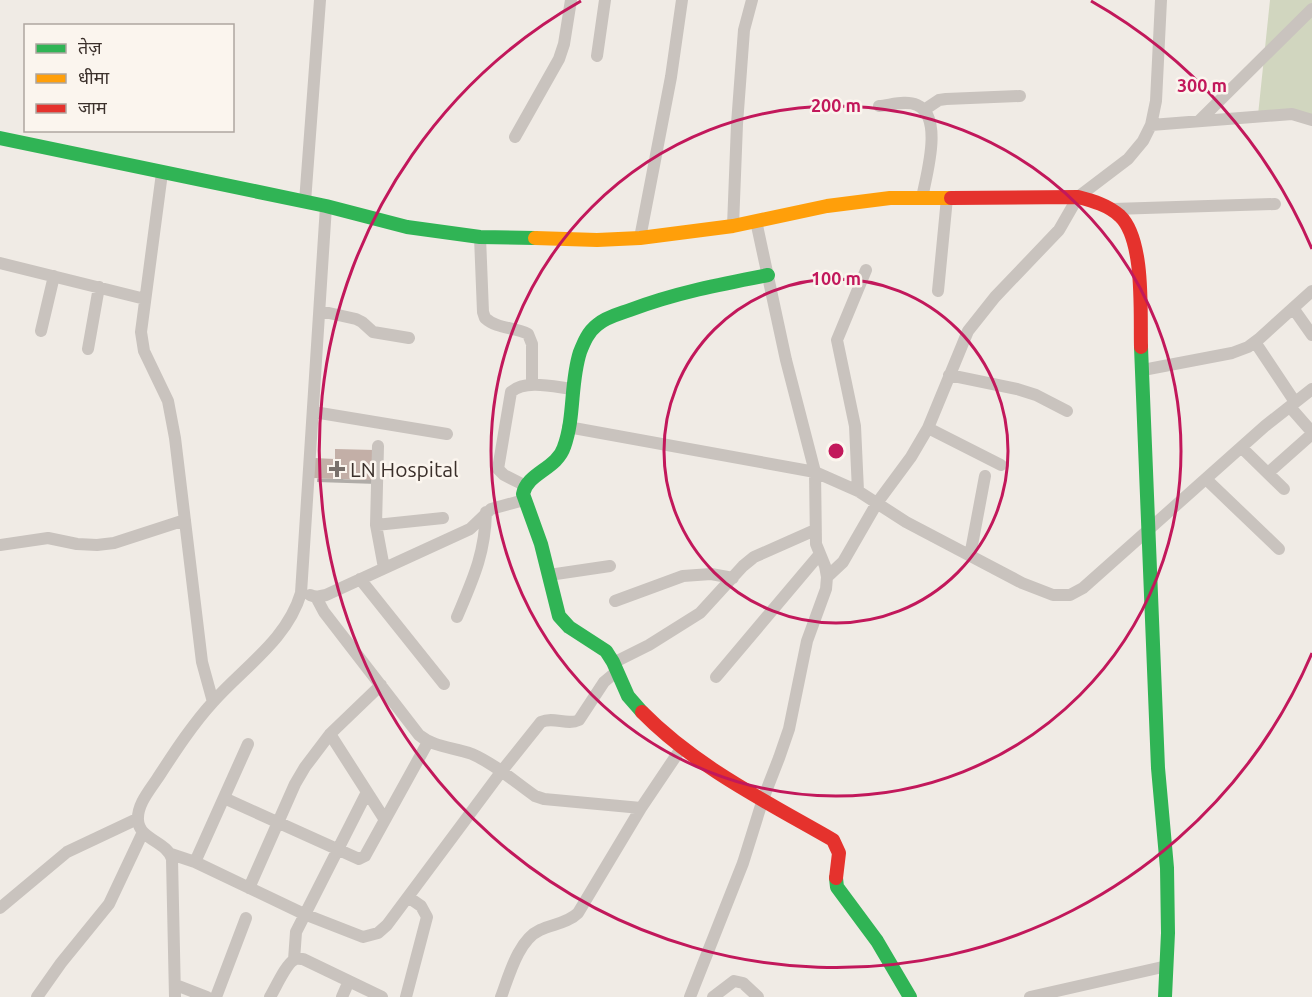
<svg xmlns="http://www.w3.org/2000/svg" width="1312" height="997" font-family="Ubuntu,'Noto Sans Devanagari',sans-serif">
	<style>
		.green { fill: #d1d6bf }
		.building { fill: #c3afa7; filter: url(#shadow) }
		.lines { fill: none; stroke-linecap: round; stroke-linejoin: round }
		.street { stroke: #c9c3be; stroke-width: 12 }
		.fast { stroke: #30b455; stroke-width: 14 }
		.slow { stroke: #ff9f0a; stroke-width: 14 }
		.jam { stroke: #e5322d; stroke-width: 14 }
		.ring { fill: none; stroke: #c2185b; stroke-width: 3 }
		.poi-dot { fill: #7a716c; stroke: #fbf5ee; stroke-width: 2 }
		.labels { text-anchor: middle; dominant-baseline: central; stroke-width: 5; stroke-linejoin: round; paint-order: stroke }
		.poi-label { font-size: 21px; fill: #3b302b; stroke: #fbf5ee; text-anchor: start }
		.centre { fill: #c2185b; stroke: #fbf5ee; stroke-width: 3 }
		.ring-label { font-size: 18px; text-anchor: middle; font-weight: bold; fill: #c2185b; stroke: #fbf5ee; stroke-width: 5; stroke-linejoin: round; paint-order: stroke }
	</style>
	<defs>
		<filter id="shadow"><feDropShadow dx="4" dy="4" stdDeviation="0" flood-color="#0004"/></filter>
	</defs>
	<rect width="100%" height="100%" fill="#f0ebe5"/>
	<path class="green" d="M 1270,0 L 1312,0 L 1312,123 L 1303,116 L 1258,115 Z"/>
	<path class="building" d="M 335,449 L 375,450 L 373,480 L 313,478 L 314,458 L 335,459 Z"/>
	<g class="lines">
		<path class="street" d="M 597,56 L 605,0
			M 879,106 C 891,105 906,100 917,105 C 944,117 926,176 922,198
			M 924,110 L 939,100 L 946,99 L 1020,96
			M 1199,121 L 1312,9
			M 1151,125 L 1292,114 L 1312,120
			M 515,137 L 559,59 L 564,44 L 571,0
			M 162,173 L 141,332 L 144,351 L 168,401 L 175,438 L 202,662 L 213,702
			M 305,202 L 320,0
			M 1113,209 L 1275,204
			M 733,226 L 737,124 L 744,30 L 752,0
			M 480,237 L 483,312 L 485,318 C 497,329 515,327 528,334 L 532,344 L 532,385
			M 640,238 L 671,77 L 682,0
			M 0,263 L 145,299
			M 938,291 L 947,198
			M 1293,308 L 1312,335
			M 320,311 L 356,319 L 362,322 L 373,332 L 409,338
			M 41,331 L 54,276
			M 1255,342 L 1295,402
			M 88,349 L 99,287
			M 1143,370 L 1232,353 L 1248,347 L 1260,338 L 1312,291
			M 949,375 L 1017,389 L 1036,395 L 1067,411
			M 1290,407 L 1312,432
			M 314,412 L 447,434
			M 568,427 L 815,472 L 858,491 L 906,522 L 1022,583 L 1053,595 L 1070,595 L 1083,588 L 1265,426 L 1312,389
			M 928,428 L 1001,465
			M 378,446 L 376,525 L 384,568
			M 1242,448 L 1284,489
			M 1268,473 L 1312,434
			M 1207,480 L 1279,549
			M 524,485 L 504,475 L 498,469 L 511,392 C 525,379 555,387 572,389
			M 858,491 L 855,426 L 837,340 L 866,270
			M 376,525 L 443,518
			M 0,545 L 48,538 L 77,544 L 97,545 L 114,543 L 185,520
			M 970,556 L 985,476
			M 549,575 L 610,566
			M 827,577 L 843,562 L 877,503 L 911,457 L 928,428 L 968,331 L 995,297 L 1059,230 L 1078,197 L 1128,159 L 1143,141 L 1151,125 L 1156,101 L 1161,0
			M 360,579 L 444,684
			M 310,595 L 316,597 L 326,595 L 470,529 L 491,509 L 524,500
			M 316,597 L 324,612 L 419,735 C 435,748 454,747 472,754 C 495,764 515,782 535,796 L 544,799 L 641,808
			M 615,601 L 683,576 L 711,574 L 733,578
			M 457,617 C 473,579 485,554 486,512
			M 613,663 L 649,645 L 700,613 L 743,566 L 754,557 L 815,530
			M 716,677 L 819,555
			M 330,734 L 385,820
			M 224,798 L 359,859 L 365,856 L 428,742
			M 171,854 L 195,862 L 304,914 L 363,937 L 378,933 L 387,925 L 501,772 L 541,722 C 554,716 567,726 579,720 L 604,682 L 616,672
			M 195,862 L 248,744
			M 249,888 L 295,784 L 305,767 L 330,734 L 381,685
			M 0,908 L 67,852 L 137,819
			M 294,960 L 296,932 L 367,792
			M 176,985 L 207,997
			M 37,997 L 61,963 L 109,904 L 143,832
			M 175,997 L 172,859 C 167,841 139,840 138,820 C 137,805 149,791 157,779 C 174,753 192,725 213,702 C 244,667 287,640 301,593 L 326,206
			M 216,997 L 246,918
			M 270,997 C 275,989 286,964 294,960 C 296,958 301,959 303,959 L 382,997
			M 342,997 L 349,981
			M 406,997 L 427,917 L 421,906 L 408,897
			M 501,997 C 509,976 518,940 540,930 C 553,924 568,923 578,913 L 641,808 L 682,747
			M 690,997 L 743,863 L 763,799 L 779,758 L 789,729 L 807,641 L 826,589 L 827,577 L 825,566 L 816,544 L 815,472 L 786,360 L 756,221
			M 713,997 L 734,981 L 743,983 L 758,997
			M 1030,997 L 1167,966"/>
		<path class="fast" d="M 0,138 L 326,206 L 407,227 L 480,237 L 535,238
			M 1141,347 L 1158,768 L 1167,868 L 1168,933 L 1165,997
			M 642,712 L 628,696 L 613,662 L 606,651 L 569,627 L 559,616 L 541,544 L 523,494 C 527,473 557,469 564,447 C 575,417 570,383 580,352 C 584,342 588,332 597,325 C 606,317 619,314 630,310 C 675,293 721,284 768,275
			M 836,878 L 837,887 L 877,941 L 910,997"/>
		<path class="slow" d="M 535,238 L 597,240 L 640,238 L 733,226 L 827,206 L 890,198 L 951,198"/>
		<path class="jam" d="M 951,198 L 1078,197 C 1093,201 1108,205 1120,216 C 1145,240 1140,313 1141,347
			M 642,712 C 696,767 767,802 833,840 L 839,853 L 836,878"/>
	</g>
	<g class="ring">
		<circle cx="836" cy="451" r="172"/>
		<circle cx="836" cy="451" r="345"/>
		<path d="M1312 653A517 517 0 1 1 581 1M1091 1A517 517 0 0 1 1312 249"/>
	</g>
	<path class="poi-dot" d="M334 460h6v6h6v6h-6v6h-6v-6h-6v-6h6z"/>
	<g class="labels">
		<g class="poi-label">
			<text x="350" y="469">LN Hospital</text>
		</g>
	</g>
	<circle cx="836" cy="451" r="9" class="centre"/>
	<g class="ring-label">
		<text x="1202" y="92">300 m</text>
		<text x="836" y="112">200 m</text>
		<text x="836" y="285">100 m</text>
	</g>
	<rect x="24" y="24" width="210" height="108" fill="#fbf5ee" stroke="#aea6a0" stroke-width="1.5"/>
	<rect x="36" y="44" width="30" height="9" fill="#30b455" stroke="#aea6a0" stroke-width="1.5"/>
	<text x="78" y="54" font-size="18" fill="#3b302b">तेज़</text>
	<rect x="36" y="74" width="30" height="9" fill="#ff9f0a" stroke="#aea6a0" stroke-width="1.5"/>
	<text x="78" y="84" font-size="18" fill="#3b302b">धीमा</text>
	<rect x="36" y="104" width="30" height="9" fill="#e5322d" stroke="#aea6a0" stroke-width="1.5"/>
	<text x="78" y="114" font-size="18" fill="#3b302b">जाम</text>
</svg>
